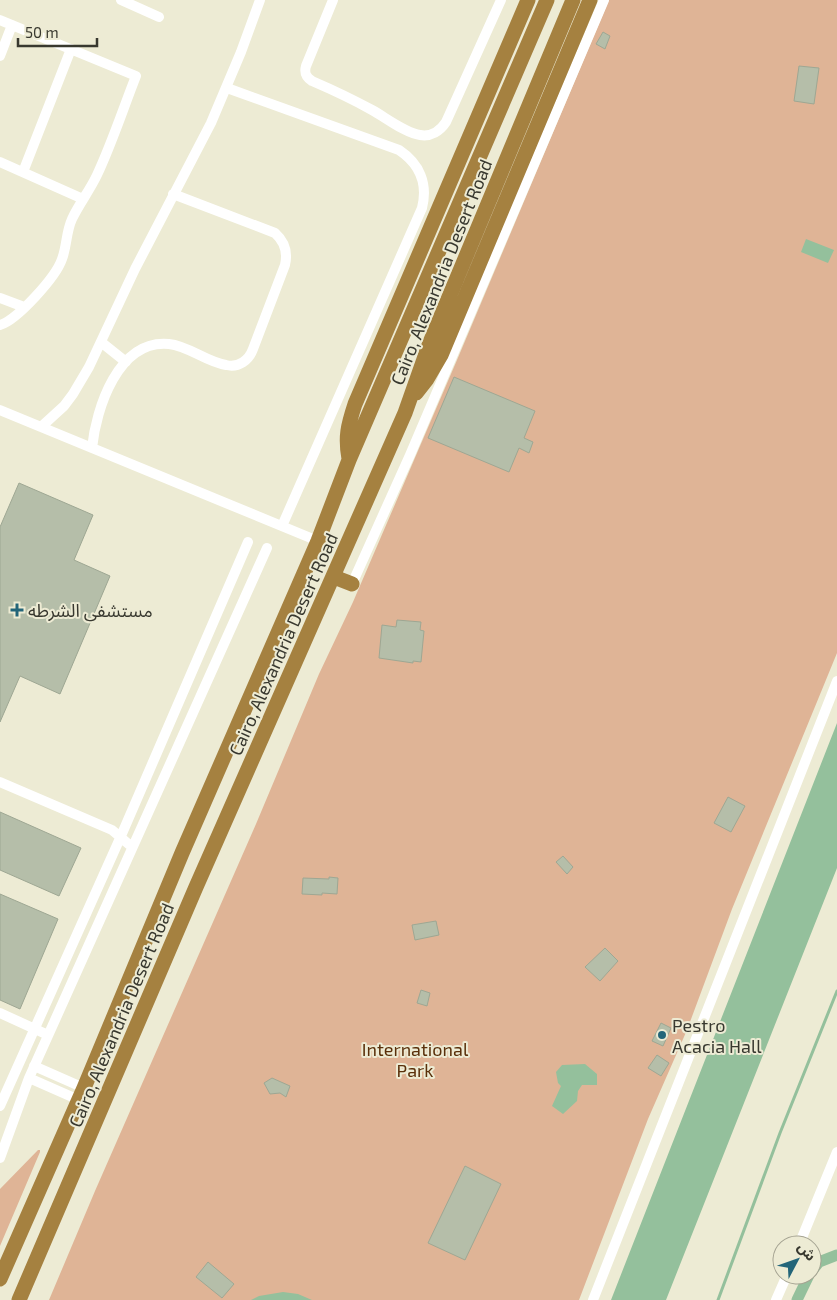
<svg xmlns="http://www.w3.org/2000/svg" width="837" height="1300" font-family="'Exo 2','Noto Sans Arabic',sans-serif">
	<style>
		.green { fill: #dfb496 }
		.water { fill: #94c09c }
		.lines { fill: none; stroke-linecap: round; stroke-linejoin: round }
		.stream { stroke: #94c09c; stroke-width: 3 }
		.canal { stroke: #94c09c; stroke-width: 11 }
		.building { fill: #b5bea9; stroke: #9ea793 }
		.minor { stroke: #fff; stroke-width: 10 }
		.highway { stroke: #a58140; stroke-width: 15 }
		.poi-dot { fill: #236579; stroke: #edebd4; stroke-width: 2 }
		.labels { text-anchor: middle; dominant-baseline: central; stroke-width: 4; stroke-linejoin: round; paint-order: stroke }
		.street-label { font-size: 18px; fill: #38382f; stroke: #edebd4 }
		.poi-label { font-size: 18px; fill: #38382f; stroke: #edebd4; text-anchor: start }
		.park-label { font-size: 18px; fill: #5a300a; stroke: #edebd4 }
	</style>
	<rect width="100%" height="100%" fill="#edebd4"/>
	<path class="green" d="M 609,0 L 837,0 L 837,653 L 732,909 L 687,1030 L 648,1119 L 579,1300 L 49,1300 L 95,1191 L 256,824 L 319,674 L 353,602 L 457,360 Z
		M 38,1150 L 40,1150 L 40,1152 L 0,1246 L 0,1189 Z"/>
	<path class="water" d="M 806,239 L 834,250 L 828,263 L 801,252 Z
		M 837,723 L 837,868 L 666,1300 L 611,1300 Z
		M 585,1064 L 597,1074 L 597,1085 L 582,1085 L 578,1091 L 577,1101 L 563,1114 L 552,1106 L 561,1086 L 558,1083 L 556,1072 L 562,1065 Z
		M 283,1292 L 298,1294 L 312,1300 L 251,1300 L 259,1296 Z"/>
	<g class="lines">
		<path class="stream" d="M 718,1300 L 780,1133 L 837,991"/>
		<path class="canal" d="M 812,1271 L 819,1262 L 837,1255
			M 797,1300 L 809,1275"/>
	</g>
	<path class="building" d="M 603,32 L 610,36 L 605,49 L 596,44 Z
		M 799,66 L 819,68 L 814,104 L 794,101 Z
		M 454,377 L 535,411 L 524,438 L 533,442 L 529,453 L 519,448 L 509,472 L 428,438 Z
		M 19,483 L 93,515 L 74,560 L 110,576 L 60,694 L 20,676 L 0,722 L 0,527 Z
		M 397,620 L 421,622 L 420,630 L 424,631 L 421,662 L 413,661 L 413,663 L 379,658 L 382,625 L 396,627 Z
		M 728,797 L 745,806 L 731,832 L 714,823 Z
		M 0,812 L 81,848 L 59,896 L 0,870 Z
		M 563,856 L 573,867 L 567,874 L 556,862 Z
		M 329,877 L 338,878 L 337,894 L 322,893 L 322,895 L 302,894 L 303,878 L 329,879 Z
		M 0,894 L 58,919 L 20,1009 L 0,1000 Z
		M 436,921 L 439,935 L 415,940 L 412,925 Z
		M 605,948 L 618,961 L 600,981 L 585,967 Z
		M 421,990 L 430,993 L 427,1006 L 417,1003 Z
		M 661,1023 L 671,1028 L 663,1046 L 652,1041 Z
		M 657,1055 L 669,1063 L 661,1076 L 648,1068 Z
		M 272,1078 L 290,1086 L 286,1097 L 280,1093 L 270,1094 L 264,1083 Z
		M 465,1166 L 501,1184 L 465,1260 L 428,1243 Z
		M 208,1262 L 234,1284 L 222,1298 L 196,1277 Z"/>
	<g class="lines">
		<path class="minor" d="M 121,0 L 159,17
			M 333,0 L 306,66 C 304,73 306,77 312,81 C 333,90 352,99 372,110 C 385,117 405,133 420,135 C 431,137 440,131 446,122 L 501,0
			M 0,20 L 136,76 C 123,109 112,143 97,175 C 90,190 79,204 72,219 C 66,232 67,246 62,259 C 56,277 17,320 0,325
			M 0,56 L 12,25
			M 227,88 L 399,150 C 420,164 428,184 422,208 L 282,526
			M 0,162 L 83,199
			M 23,172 L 71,49
			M 0,298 L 24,307
			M 101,342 L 126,362
			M 0,410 L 318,541
			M 41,427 L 64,406 L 73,394 L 89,367 L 135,269 L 211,123 L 241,52 L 260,0
			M 92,448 C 96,409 118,339 169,344 C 189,346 206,362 226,365 C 239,368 249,360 253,349 L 285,265 C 288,252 285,242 275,233 L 173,194
			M 352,584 L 410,455 L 604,0
			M 0,782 L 112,830 L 132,847
			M 0,1013 L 48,1035
			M 34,1066 L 84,1088
			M 29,1078 L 79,1100
			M 0,1106 L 121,836 L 248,542
			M 0,1158 L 29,1078 L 267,548
			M 799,1245 L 837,1152
			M 593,1300 L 837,681
			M 776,1300 L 787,1275"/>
		<path class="highway" d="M 416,393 L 427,379 L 441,355 L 590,0
			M 349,459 C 345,437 348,425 355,404 L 528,0
			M 334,577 L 352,584
			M 0,1279 L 84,1088 L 182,853 L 318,541 L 349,460 L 547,0
			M 19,1300 L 196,887 L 405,413 L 429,345 L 573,0"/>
	</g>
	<g class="poi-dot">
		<path d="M14.5 602.5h5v5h5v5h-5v5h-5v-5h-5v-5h5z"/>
		<circle cx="662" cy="1035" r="5"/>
	</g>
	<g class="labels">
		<g class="street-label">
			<text transform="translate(441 272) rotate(-68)">Cairo, Alexandria Desert Road</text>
			<text transform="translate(283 644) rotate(-66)">Cairo, Alexandria Desert Road</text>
			<text transform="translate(121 1015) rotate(-67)">Cairo, Alexandria Desert Road</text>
		</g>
		<g class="poi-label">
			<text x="28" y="610">مستشفى الشرطه</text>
			<text x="672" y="1025">Pestro<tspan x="672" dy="21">Acacia Hall</tspan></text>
		</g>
		<g class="park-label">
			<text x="415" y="1049">International<tspan x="415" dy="21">Park</tspan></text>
		</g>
	</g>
	<g transform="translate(797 1260) rotate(49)"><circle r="24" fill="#edebd4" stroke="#a5a392"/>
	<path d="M0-4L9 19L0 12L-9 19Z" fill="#236579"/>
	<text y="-8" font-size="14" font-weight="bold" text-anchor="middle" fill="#38382f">ش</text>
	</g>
	<path d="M18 38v8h79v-8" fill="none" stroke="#38382f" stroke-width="2.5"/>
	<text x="25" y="38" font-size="15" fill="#38382f" stroke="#edebd4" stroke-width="4" paint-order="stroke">50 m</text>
</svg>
